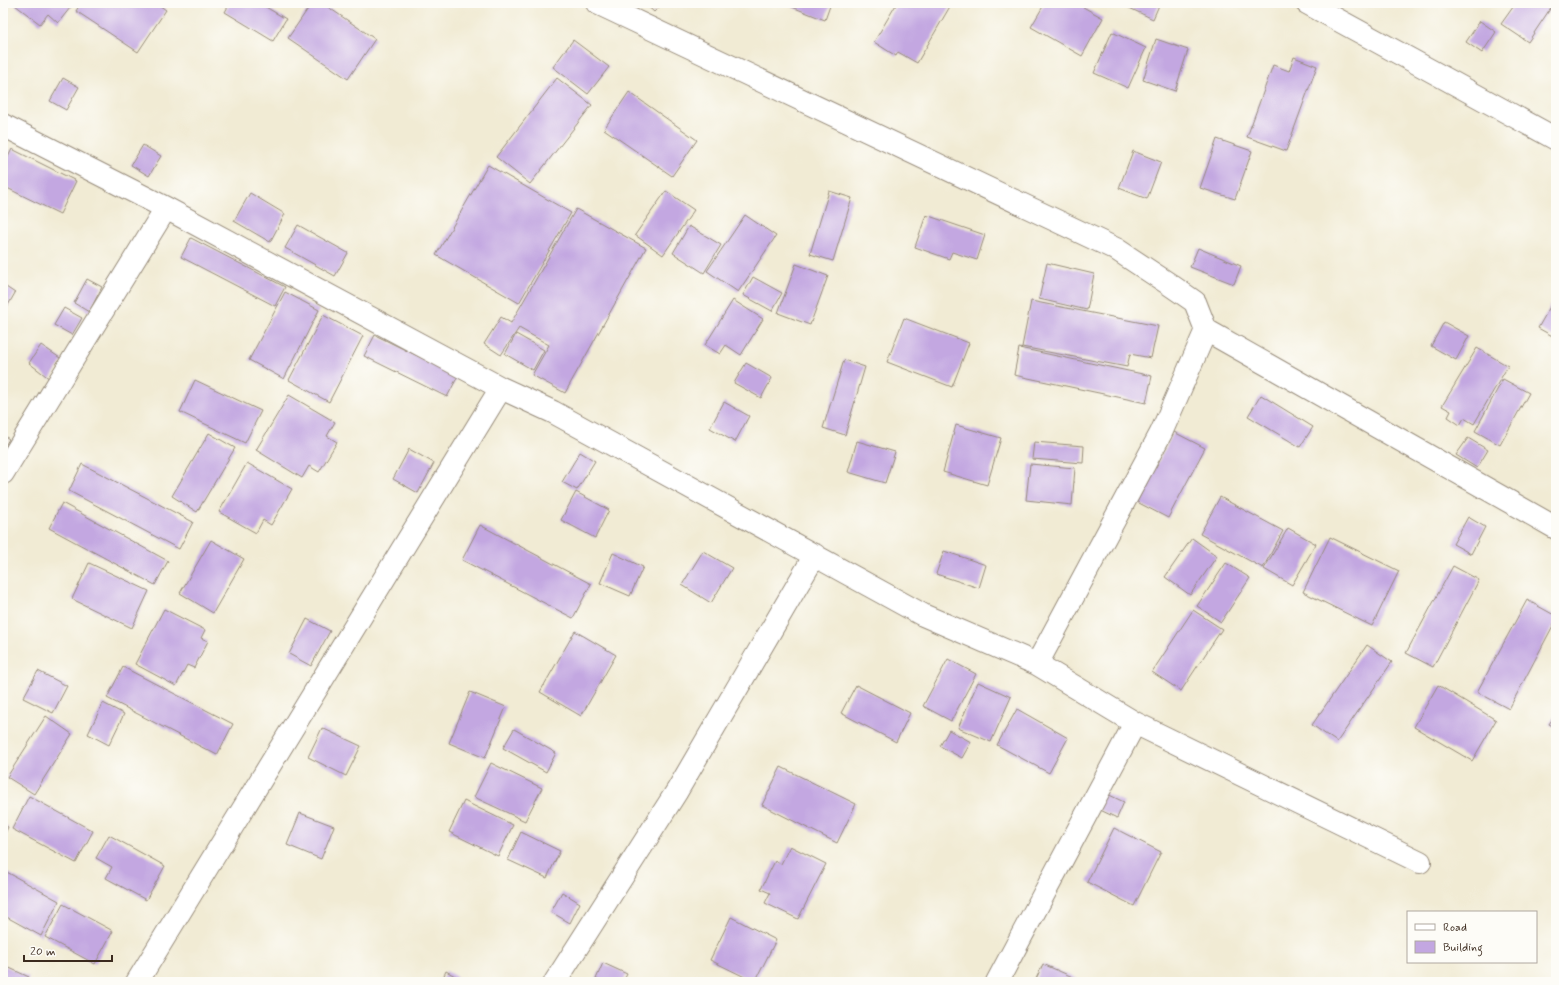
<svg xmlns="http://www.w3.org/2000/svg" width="1559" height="985" font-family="Mynerve,sans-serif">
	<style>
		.building { fill: #c3a7e1 }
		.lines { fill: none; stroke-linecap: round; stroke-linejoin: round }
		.minor-casing { stroke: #968a79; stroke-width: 24 }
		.minor { stroke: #fff; stroke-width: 22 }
	</style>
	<rect width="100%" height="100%" fill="#fdfcf7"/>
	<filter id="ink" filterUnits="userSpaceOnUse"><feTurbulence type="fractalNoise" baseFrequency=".025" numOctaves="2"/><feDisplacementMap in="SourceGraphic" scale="8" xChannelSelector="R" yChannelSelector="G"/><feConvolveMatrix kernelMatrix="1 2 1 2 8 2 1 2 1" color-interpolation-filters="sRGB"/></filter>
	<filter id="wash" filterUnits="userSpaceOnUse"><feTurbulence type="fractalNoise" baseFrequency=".012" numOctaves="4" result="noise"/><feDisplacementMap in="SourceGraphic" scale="16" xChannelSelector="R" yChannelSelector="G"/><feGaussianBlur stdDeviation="0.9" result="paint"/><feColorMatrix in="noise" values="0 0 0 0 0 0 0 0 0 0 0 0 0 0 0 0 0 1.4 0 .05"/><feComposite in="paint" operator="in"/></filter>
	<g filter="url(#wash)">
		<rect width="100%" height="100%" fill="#f1ebd4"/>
		<g id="blocks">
			<path class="building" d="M 17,3 L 74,3 L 58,23 L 48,14 L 40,24 L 15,5 Z
				M 81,3 L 156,3 L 166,10 L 138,52 L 76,11 Z
				M 230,3 L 259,3 L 286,19 L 273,41 L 225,12 Z
				M 312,3 L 322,3 L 375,39 L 348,79 L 288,38 Z
				M 644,3 L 663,3 L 654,12 Z
				M 782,3 L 831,3 L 825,20 Z
				M 897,3 L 952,3 L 917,63 L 898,52 L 896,56 L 874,42 Z
				M 1045,3 L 1076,3 L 1103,18 L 1082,56 L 1031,27 Z
				M 1126,3 L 1160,3 L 1153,19 L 1125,6 Z
				M 1516,3 L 1554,3 L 1528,42 L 1501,24 Z
				M 1480,21 L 1496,32 L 1482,53 L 1466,42 Z
				M 1112,32 L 1146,48 L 1128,88 L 1094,73 Z
				M 1156,39 L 1188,50 L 1175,91 L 1143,80 Z
				M 573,40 L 609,67 L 588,94 L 553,67 Z
				M 1294,57 L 1317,66 L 1286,151 L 1247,137 L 1273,65 L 1289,71 Z
				M 63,78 L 79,87 L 66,110 L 50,101 Z
				M 557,78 L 592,105 L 530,184 L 496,157 Z
				M 629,92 L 697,140 L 672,176 L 604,129 Z
				M 1217,139 L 1252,151 L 1235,199 L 1200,188 Z
				M 143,145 L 161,156 L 149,176 L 131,165 Z
				M 12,149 L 76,181 L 60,214 L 3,186 L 3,167 Z
				M 1133,151 L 1161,162 L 1147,199 L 1119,188 Z
				M 488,165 L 571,213 L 519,303 L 436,255 Z
				M 666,191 L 694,210 L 663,255 L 635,235 Z
				M 829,191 L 852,198 L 833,261 L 810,254 Z
				M 250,193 L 285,214 L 270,242 L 234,221 Z
				M 576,209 L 646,248 L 565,393 L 532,375 L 549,345 L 519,328 L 501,355 L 484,344 L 501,317 L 511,323 Z
				M 745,215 L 776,236 L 738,292 L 707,271 Z
				M 926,215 L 985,235 L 977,260 L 952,252 L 949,259 L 915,247 Z
				M 298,225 L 348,253 L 335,276 L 285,248 Z
				M 689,226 L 721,245 L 704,273 L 673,253 Z
				M 191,238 L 285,287 L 275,306 L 181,257 Z
				M 1198,248 L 1241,266 L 1234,284 L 1190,267 Z
				M 1047,263 L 1094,274 L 1087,310 L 1039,299 Z
				M 796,264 L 828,276 L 810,325 L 778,313 Z
				M 753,277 L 782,293 L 772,311 L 743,295 Z
				M 87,279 L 102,287 L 89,312 L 74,303 Z
				M 3,285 L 15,293 L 7,307 L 3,305 Z
				M 285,292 L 319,310 L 284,379 L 249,360 Z
				M 1556,296 L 1556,338 L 1538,328 Z
				M 733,300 L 763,319 L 741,355 L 726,345 L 720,354 L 705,345 Z
				M 1031,301 L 1158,326 L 1151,358 L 1130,354 L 1127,367 L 1022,347 Z
				M 64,308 L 82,318 L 72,335 L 54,325 Z
				M 323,315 L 363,336 L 329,402 L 289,380 Z
				M 904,318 L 969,343 L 952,387 L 887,362 Z
				M 1444,322 L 1469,336 L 1456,360 L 1431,346 Z
				M 516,334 L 544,350 L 533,370 L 505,354 Z
				M 375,335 L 458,376 L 447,397 L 364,356 Z
				M 41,345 L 63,360 L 50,379 L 29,363 Z
				M 1019,348 L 1152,376 L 1146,403 L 1014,375 Z
				M 1477,348 L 1508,366 L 1474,424 L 1464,418 L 1460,425 L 1448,417 L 1451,411 L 1442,406 Z
				M 844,360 L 865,367 L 845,435 L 823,428 Z
				M 746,363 L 772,378 L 761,398 L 734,383 Z
				M 1503,379 L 1529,393 L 1500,445 L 1475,431 Z
				M 195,380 L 261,411 L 245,443 L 180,412 Z
				M 289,395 L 335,422 L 327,436 L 337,442 L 319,472 L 309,466 L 302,478 L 256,450 Z
				M 1261,395 L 1313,427 L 1300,447 L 1248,416 Z
				M 724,402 L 749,416 L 735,442 L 710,428 Z
				M 956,425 L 1001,438 L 987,485 L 943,472 Z
				M 1174,432 L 1205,448 L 1168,518 L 1137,502 Z
				M 209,433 L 235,448 L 197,512 L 172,496 Z
				M 3,435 L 9,439 L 3,449 Z
				M 1468,438 L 1488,450 L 1477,468 L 1456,455 Z
				M 857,441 L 895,452 L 885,483 L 848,472 Z
				M 1034,442 L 1084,446 L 1083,463 L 1032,459 Z
				M 409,449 L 434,463 L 418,493 L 393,479 Z
				M 580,452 L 595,461 L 577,490 L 562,482 Z
				M 247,463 L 292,489 L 271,525 L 263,520 L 256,533 L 219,512 Z
				M 82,464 L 193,522 L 179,549 L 69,491 Z
				M 1030,464 L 1075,468 L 1072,505 L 1026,500 Z
				M 576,492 L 609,510 L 595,538 L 561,520 Z
				M 1220,497 L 1283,531 L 1263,568 L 1200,534 Z
				M 62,503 L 168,561 L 155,585 L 49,528 Z
				M 1468,517 L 1485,527 L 1471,554 L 1453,544 Z
				M 480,525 L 591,584 L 573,618 L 462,560 Z
				M 1288,528 L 1316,544 L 1292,585 L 1264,569 Z
				M 1330,537 L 1399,571 L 1372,626 L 1303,592 Z
				M 1192,538 L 1217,556 L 1190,595 L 1165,577 Z
				M 211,540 L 244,559 L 213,613 L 180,593 Z
				M 703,551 L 732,568 L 711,603 L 682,585 Z
				M 944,551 L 986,565 L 979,588 L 936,574 Z
				M 613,553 L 643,567 L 630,596 L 600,583 Z
				M 89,563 L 149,591 L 132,628 L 72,599 Z
				M 1226,563 L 1250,578 L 1221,622 L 1197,606 Z
				M 1453,566 L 1479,580 L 1433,667 L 1406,653 Z
				M 1527,600 L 1556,616 L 1556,620 L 1509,709 L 1477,692 Z
				M 164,609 L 205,630 L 201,638 L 208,641 L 194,668 L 187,665 L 176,686 L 135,664 Z
				M 1193,610 L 1222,629 L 1181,691 L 1152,672 Z
				M 307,619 L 330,631 L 311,666 L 289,654 Z
				M 575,631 L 616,655 L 581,716 L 540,692 Z
				M 1367,645 L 1392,662 L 1337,742 L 1312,725 Z
				M 948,659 L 976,674 L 951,721 L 923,706 Z
				M 123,667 L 233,724 L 217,755 L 107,698 Z
				M 38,671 L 67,686 L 53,713 L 23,698 Z
				M 978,682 L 1011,697 L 991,742 L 958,728 Z
				M 856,685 L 910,713 L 896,742 L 841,713 Z
				M 1438,685 L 1496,720 L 1472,761 L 1414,727 Z
				M 470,692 L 506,707 L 485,758 L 449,743 Z
				M 103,703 L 124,714 L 109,745 L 88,734 Z
				M 1017,709 L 1068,738 L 1049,773 L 997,745 Z
				M 1556,714 L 1556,728 L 1549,724 Z
				M 46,716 L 72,734 L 34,794 L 7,777 Z
				M 322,728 L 361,746 L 346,776 L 308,757 Z
				M 514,729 L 556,753 L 546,772 L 503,748 Z
				M 949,730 L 971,742 L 962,758 L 940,746 Z
				M 491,763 L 542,788 L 525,821 L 474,797 Z
				M 781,767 L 856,804 L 837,843 L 762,805 Z
				M 1103,792 L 1124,802 L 1117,818 L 1096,808 Z
				M 29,796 L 93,831 L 76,863 L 12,829 Z
				M 464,801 L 513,825 L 498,856 L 449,832 Z
				M 300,813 L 334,826 L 321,859 L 287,845 Z
				M 3,824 L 8,827 L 3,838 Z
				M 1114,828 L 1161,852 L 1134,906 L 1087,882 Z
				M 521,832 L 560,851 L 547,878 L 508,860 Z
				M 109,835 L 165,866 L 146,900 L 106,878 L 112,867 L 96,858 Z
				M 790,846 L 826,864 L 798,919 L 765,903 L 770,893 L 761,889 L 775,861 L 781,864 Z
				M 5,871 L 59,901 L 41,936 L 3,915 L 3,875 Z
				M 562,892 L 580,903 L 570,923 L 551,912 Z
				M 63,904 L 113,931 L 95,964 L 45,937 Z
				M 731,917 L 776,940 L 755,982 L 710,960 Z
				M 603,963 L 627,974 L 623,982 L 602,982 L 596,979 Z
				M 1043,964 L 1084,982 L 1038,982 L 1035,981 Z
				M 3,965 L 29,977 L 27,982 L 3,982 Z
				M 446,971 L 466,982 L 441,982 Z"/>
		</g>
	</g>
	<g filter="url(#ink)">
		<use href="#blocks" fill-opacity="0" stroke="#968a79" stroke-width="1"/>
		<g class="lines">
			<g class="minor-casing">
				<path id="minor" d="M 597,3 L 1116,249 L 1169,284 L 1195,302 L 1206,330 L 1556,528
					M 1307,3 L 1556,139
					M 3,125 L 166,208 L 501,388 L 553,412 L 923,615 L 1037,664 L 1135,723 L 1420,862
					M 3,473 L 166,208
					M 1037,664 L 1161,433 L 1206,330
					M 137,982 L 501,388
					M 555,982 L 677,791 L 815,555
					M 997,982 L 1135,723"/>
			</g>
			<use href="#minor" class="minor"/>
		</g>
	</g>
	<rect width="1559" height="985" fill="none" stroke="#fdfcf7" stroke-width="16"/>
	<rect x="1407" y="911" width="130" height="52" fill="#fdfcf7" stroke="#afa8a0"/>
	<rect x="1415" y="924" width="20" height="6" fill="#ffffff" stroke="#afa8a0"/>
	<text x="1443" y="931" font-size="12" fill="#3b2a1e">Road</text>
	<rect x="1415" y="941" width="20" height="12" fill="#c3a7e1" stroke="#afa8a0"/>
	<text x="1443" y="951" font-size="12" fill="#3b2a1e">Building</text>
	<path d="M24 955v6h88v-6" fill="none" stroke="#3b2a1e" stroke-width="2"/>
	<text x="30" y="955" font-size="12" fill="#3b2a1e" stroke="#fdfcf7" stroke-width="3" paint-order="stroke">20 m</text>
</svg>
